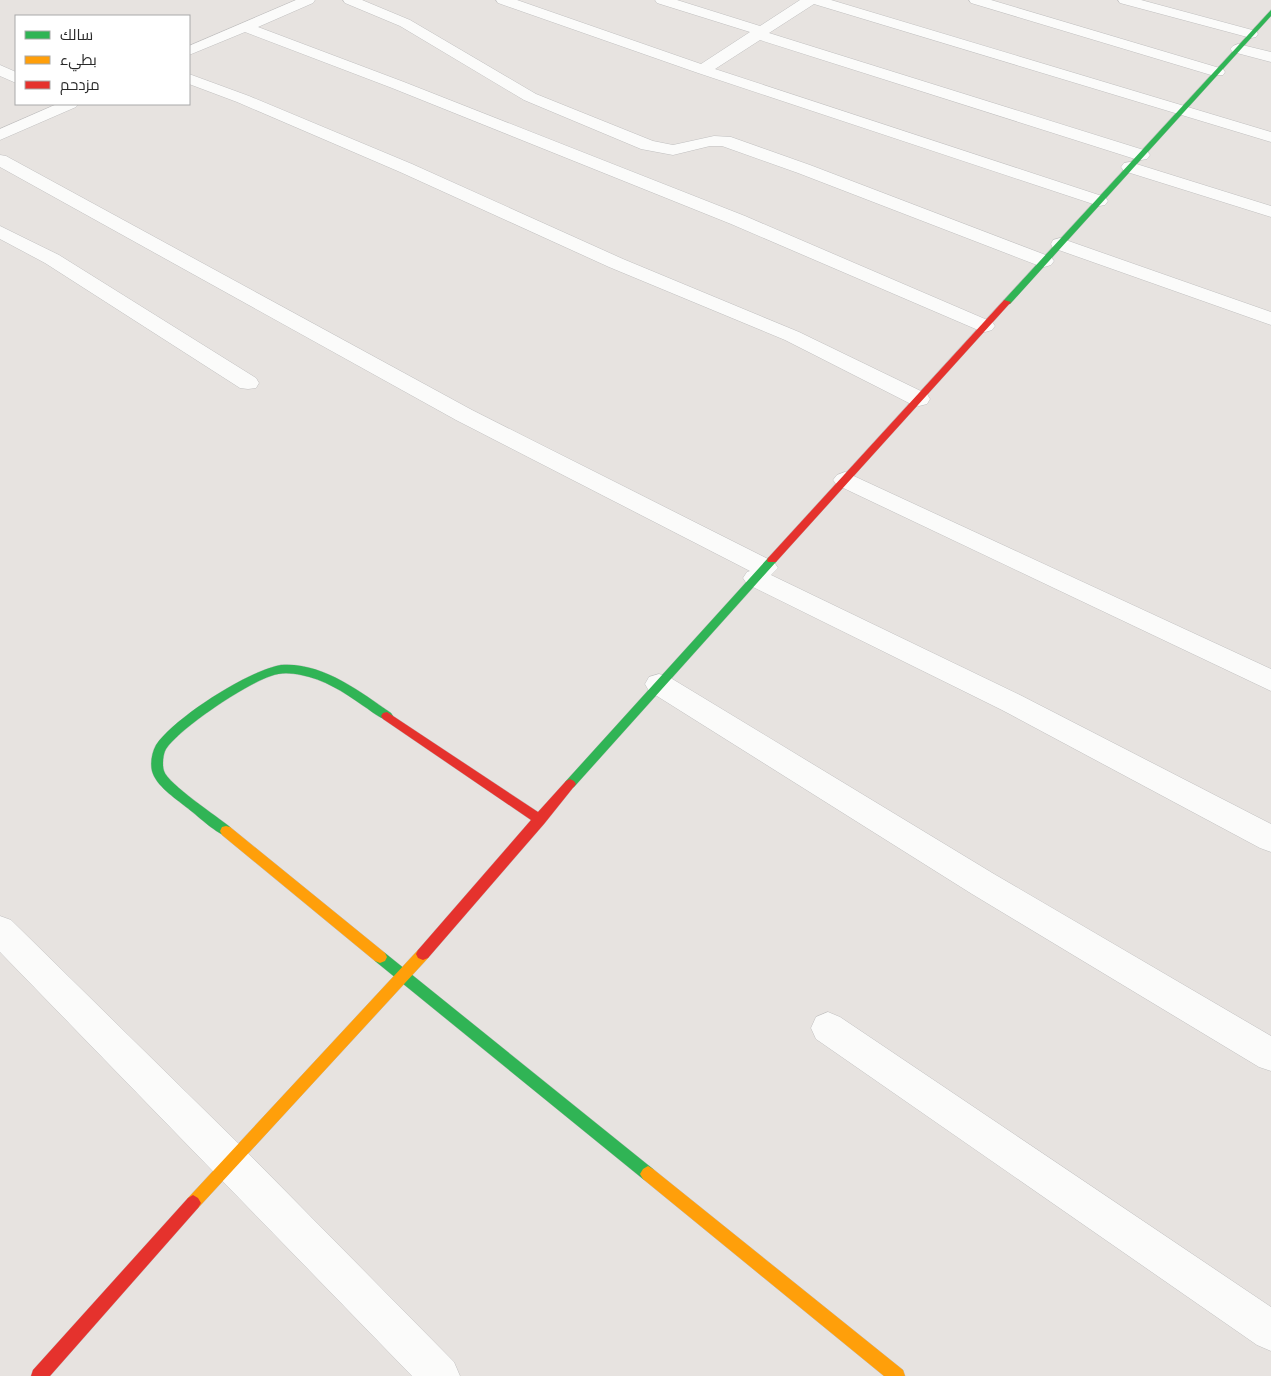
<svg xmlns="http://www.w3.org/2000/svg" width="1271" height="1376" font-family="Raleway,Cairo,sans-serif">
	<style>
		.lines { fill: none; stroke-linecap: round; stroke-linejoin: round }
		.street-casing { stroke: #c1c0c0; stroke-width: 1 }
		.fast-casing { stroke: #c1c0c0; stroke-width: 1 }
		.slow-casing { stroke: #c1c0c0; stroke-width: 1 }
		.jam-casing { stroke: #c1c0c0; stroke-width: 1 }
		.street { fill: #fbfbfa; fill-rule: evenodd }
		.fast { fill: #30b455; fill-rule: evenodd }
		.slow { fill: #ff9f0a; fill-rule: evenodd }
		.jam { fill: #e5322d; fill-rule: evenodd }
	</style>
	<rect width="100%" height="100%" fill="#e7e3e0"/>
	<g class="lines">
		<g class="street-casing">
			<path id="street" d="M 296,0 L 315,0 L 313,3 L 258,27 L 404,82 L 745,216 L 992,322 L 995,326 L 992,330 L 985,332 L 978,330 L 731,224 L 392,88 L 245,32 L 189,55 L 189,46 Z
				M 343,0 L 362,0 L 410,20 L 536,94 L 653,141 L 673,145 L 714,136 L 731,137 L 810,165 L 1051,257 L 1054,261 L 1051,265 L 1044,267 L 1037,265 L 798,173 L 722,146 L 710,146 L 673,155 L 641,149 L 524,100 L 400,26 L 345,3 Z
				M 496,0 L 517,0 L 701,64 L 750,32 L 657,3 L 655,0 L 677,0 L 760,26 L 800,0 L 831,0 L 1271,132 L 1271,142 L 814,4 L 769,33 L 1147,151 L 1150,155 L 1147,159 L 1141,160 L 1135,159 L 760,40 L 715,69 L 1105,197 L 1108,201 L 1105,205 L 1099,206 L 698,73 L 498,3 Z
				M 969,0 L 991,0 L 1223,69 L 1225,72 L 1223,75 L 1211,75 L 971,3 Z
				M 1118,0 L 1141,0 L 1256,31 L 1258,34 L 1256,37 L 1251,38 L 1120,3 Z
				M 1238,44 L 1271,52 L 1271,62 L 1233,52 L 1230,49 L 1233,46 Z
				M 0,65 L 16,72 L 16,83 L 0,76 Z
				M 189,74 L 249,96 L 412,164 L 623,259 L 799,332 L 927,394 L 930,399 L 927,404 L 919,406 L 911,404 L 785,340 L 609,267 L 400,172 L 237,102 L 189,84 Z
				M 57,104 L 78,104 L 76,107 L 0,140 L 0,129 Z
				M 0,155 L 6,156 L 472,410 L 774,562 L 778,568 L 771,575 L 1022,696 L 1271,824 L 1271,852 L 1260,848 L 1002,710 L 747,584 L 743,578 L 747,572 L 750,571 L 456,420 L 0,167 Z
				M 1130,162 L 1271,206 L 1271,217 L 1124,171 L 1121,167 L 1124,163 Z
				M 0,226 L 59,255 L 256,378 L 259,383 L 256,388 L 248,389 L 240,388 L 45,263 L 0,239 Z
				M 1060,238 L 1271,312 L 1271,325 L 1053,248 L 1051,244 L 1053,240 Z
				M 845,472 L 1271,669 L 1271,691 L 837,485 L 833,480 L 837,475 Z
				M 659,674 L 669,677 L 994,874 L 1271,1036 L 1271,1071 L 1259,1067 L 972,894 L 649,691 L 645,684 L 649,677 Z
				M 0,916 L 11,920 L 243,1148 L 454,1362 L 460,1376 L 412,1376 L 0,952 Z
				M 828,1012 L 840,1017 L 1271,1307 L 1271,1351 L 1257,1345 L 816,1039 L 811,1028 L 816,1017 Z"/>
		</g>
		<g class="fast-casing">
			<path id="fast" d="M 1271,10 L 1271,16 L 1010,304 L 1004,304 L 1004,300 Z
				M 772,556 L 776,558 L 777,560 L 776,562 L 574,787 L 570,789 L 566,787 L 564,784 L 566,781 L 768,558 Z
				M 281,665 C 322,662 359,691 391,713 L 393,716 L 391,719 C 387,720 388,721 384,719 C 376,716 369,709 362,705 C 344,692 323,679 301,675 C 291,673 281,672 271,676 C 246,684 180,728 166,749 C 163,754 162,765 164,771 C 168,784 218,817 230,827 L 232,831 L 230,835 L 226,836 C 214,832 197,815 186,807 C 175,798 156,786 152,771 C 150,763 152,752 156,745 C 174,718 249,670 281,665 Z
				M 380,951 L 385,953 L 653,1169 L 656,1174 L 653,1179 L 648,1182 L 643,1179 L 375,961 L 373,957 L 375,953 Z"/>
		</g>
		<g class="slow-casing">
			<path id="slow" d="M 226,826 L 230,827 L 385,953 L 387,957 L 385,961 L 380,963 L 375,961 L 222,835 L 220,831 L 222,827 Z
				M 423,948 L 428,950 L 430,954 L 428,958 L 198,1208 L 193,1211 L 188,1208 L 185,1203 L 188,1198 L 418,950 Z
				M 648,1166 L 653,1169 L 903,1370 L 905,1376 L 884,1376 L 643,1179 L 640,1174 L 643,1169 Z"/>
		</g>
		<g class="jam-casing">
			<path id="jam" d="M 1004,300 L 1011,302 L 776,562 L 768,562 L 767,560 L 768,558 Z
				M 387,712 L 538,812 L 566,781 L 570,779 L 574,781 L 576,784 L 544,824 L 428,958 L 423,960 L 418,958 L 416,954 L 418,950 L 531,820 L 383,719 L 381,716 L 383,713 Z
				M 193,1195 L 198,1198 L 201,1203 L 198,1208 L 50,1376 L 31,1376 L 33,1370 L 188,1198 Z"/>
		</g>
		<use href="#street" class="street"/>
		<use href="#fast" class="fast"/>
		<use href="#slow" class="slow"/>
		<use href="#jam" class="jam"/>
	</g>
	<rect x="15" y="15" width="175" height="90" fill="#ffffff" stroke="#a9a9a9"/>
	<rect x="25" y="31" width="25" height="8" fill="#30b455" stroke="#a9a9a9"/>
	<text x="60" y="40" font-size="15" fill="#292929">سالك</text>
	<rect x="25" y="56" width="25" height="8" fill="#ff9f0a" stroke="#a9a9a9"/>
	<text x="60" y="65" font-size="15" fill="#292929">بطيء</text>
	<rect x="25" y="81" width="25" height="8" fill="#e5322d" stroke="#a9a9a9"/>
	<text x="60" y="90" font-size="15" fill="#292929">مزدحم</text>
</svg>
